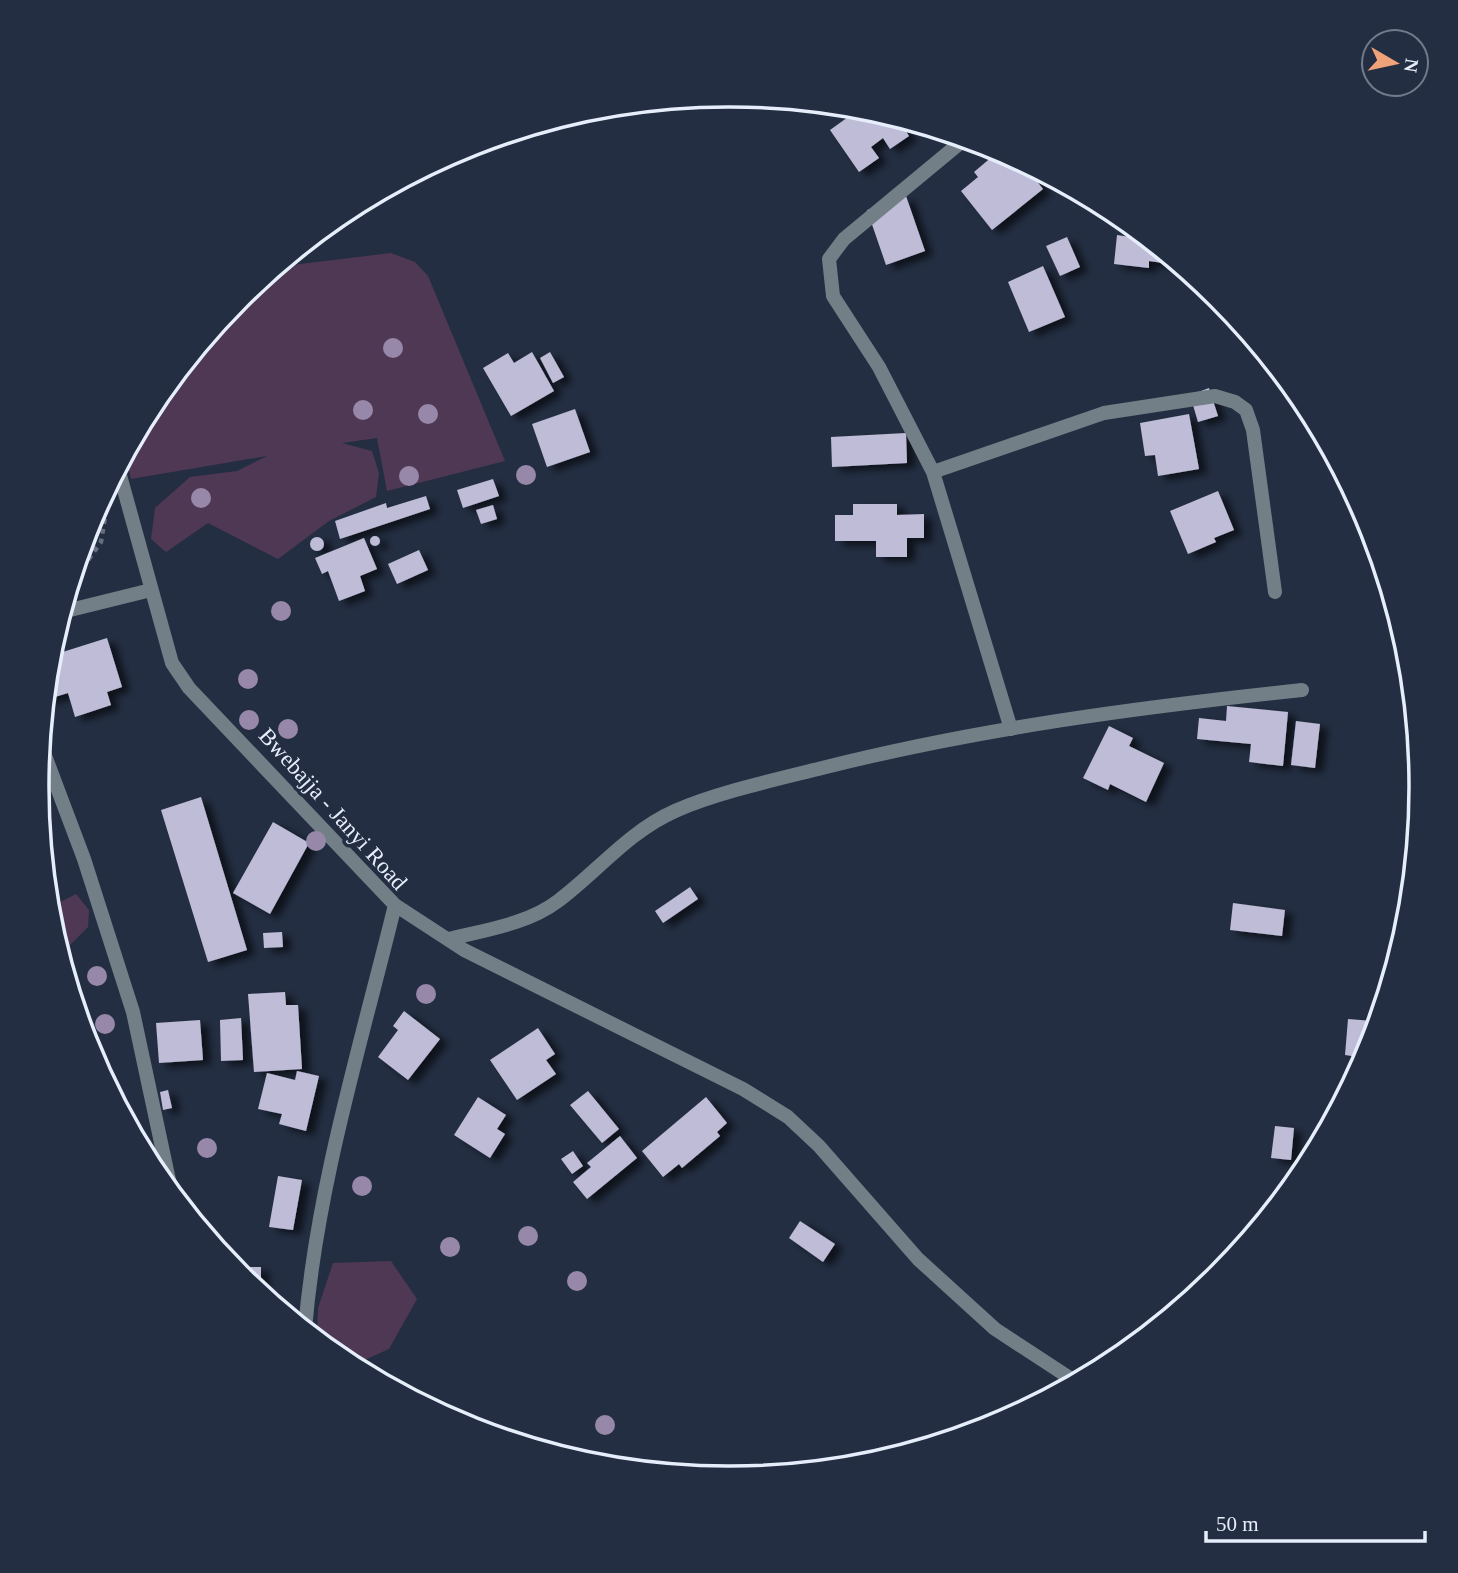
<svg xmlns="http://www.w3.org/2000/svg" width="1458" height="1573" font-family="'Times New Roman',serif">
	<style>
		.green { fill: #4f3854 }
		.building { fill: #bfbcd8; filter: url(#shadow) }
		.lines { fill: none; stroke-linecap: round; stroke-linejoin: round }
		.path { stroke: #656e80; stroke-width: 4.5; stroke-dasharray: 5 5; stroke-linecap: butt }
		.street { stroke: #737f86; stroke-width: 14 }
		.tree { fill: #9788a9 }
		.labels { text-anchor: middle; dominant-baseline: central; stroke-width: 7; stroke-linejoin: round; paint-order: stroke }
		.street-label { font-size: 23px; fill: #e7eefb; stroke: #232e42 }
		.rim { fill: none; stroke: #e7eefb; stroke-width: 3.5 }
	</style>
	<defs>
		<filter id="shadow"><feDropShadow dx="8" dy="4.5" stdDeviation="3.5" flood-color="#0009"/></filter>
	</defs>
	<rect width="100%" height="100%" fill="#232e42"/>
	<path class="green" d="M 391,253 L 415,262 L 428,276 L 505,461 L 387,491 L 377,438 L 342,443 L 372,451 L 379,473 L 376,497 L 329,521 L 278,559 L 208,523 L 166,552 L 151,539 L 155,508 L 190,477 L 237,471 L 267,456 L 131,479 L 125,455 L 154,402 L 240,297 L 276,267 Z
		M 76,894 L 89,910 L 88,927 L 60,955 L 49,908 Z
		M 391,1261 L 417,1299 L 389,1349 L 351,1366 L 317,1339 L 318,1308 L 333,1263 Z"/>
	<path class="building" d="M 862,107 L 897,117 L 909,136 L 890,149 L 883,138 L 871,147 L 879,158 L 859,172 L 830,130 Z
		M 1000,150 L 1021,161 L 1043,189 L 992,230 L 961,191 L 978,177 L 974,172 Z
		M 906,196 L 925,251 L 886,265 L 867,210 Z
		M 1131,225 L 1164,253 L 1163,263 L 1149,261 L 1149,268 L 1114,264 L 1117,235 L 1130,237 Z
		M 1067,237 L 1080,267 L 1060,276 L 1046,246 Z
		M 1043,266 L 1065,317 L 1029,332 L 1008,282 Z
		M 532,352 L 554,391 L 511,416 L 483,368 L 508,353 L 514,363 Z
		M 550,352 L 564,377 L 553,383 L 540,358 Z
		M 1209,388 L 1218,416 L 1198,422 L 1190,395 Z
		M 575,409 L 590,452 L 547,467 L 532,424 Z
		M 1189,414 L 1199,469 L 1158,476 L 1155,455 L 1145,456 L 1140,423 Z
		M 906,433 L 907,463 L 832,467 L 831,437 Z
		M 493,479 L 499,496 L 463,508 L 457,490 Z
		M 1218,491 L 1234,530 L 1214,538 L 1216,542 L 1188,554 L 1170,511 Z
		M 426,496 L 430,509 L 340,539 L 335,521 L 386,503 L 387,508 Z
		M 853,504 L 897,504 L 897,515 L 924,514 L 924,538 L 907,538 L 907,557 L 876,557 L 876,541 L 835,541 L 835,515 L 853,515 Z
		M 493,505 L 497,519 L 481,524 L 476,510 Z
		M370 541a5 5 0 1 1 10 0a5 5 0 1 1-10 0Z
		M310 544a7 7 0 1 1 14 0a7 7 0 1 1-14 0Z
		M 364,538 L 377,569 L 360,576 L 365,591 L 339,601 L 328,571 L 322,574 L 315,558 Z
		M 419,550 L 428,570 L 397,584 L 388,564 Z
		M 107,638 L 122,687 L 107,692 L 111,705 L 75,717 L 68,693 L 45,700 L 50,656 Z
		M 1227,706 L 1288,712 L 1283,766 L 1249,762 L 1251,744 L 1197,739 L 1199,718 L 1226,721 Z
		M 1296,721 L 1320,724 L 1315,768 L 1291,765 Z
		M 1109,726 L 1133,738 L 1129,746 L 1164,763 L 1146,802 L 1110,784 L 1108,790 L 1083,778 Z
		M 201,797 L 247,950 L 208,962 L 161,810 Z
		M 273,822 L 309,843 L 270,914 L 233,893 Z
		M 690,887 L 698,899 L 663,923 L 655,911 Z
		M 1233,903 L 1285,910 L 1282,936 L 1230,930 Z
		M 282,932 L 283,947 L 264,948 L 263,933 Z
		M 285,992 L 286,1005 L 298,1005 L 302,1069 L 254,1072 L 248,994 Z
		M 404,1011 L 440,1039 L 408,1080 L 378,1057 L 398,1030 L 393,1026 Z
		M 1374,1014 L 1380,1015 L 1365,1058 L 1345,1055 L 1348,1019 L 1373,1021 Z
		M 241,1018 L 243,1060 L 221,1061 L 220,1020 Z
		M 200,1020 L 203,1060 L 159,1063 L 156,1023 Z
		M 538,1028 L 555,1054 L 546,1060 L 556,1074 L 517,1100 L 490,1060 Z
		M 297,1071 L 319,1076 L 306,1131 L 279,1124 L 282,1114 L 258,1109 L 267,1073 L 295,1080 Z
		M 168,1090 L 172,1108 L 163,1110 L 160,1092 Z
		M 588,1091 L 619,1129 L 602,1143 L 570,1105 Z
		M 478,1097 L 506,1115 L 497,1129 L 505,1134 L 490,1158 L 454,1135 Z
		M 706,1097 L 727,1123 L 717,1132 L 720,1136 L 682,1168 L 679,1164 L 663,1177 L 642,1151 Z
		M 1275,1126 L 1294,1128 L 1291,1160 L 1271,1158 Z
		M 620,1136 L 637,1158 L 587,1199 L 573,1182 L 591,1167 L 587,1163 Z
		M 573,1151 L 583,1166 L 572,1174 L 561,1159 Z
		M 278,1176 L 302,1180 L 293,1230 L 269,1227 Z
		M 800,1221 L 835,1244 L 823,1262 L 789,1238 Z
		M 232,1267 L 261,1267 L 261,1293 L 239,1276 Z
		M 367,1365 L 403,1390 L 401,1393 L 362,1371 Z"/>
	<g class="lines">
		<path class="path" d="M 71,584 L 101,542 L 106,511"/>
		<path class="street" d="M 966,138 L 844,239 L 829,259 L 833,296 L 879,367 L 933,472 L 1011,729
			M 118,468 L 172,663 L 189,688 L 395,905 L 464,950 L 743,1089 L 788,1117 L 819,1146 L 918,1259 L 995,1329 L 1076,1382
			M 933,472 L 1104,413 L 1215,396 L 1235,402 L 1246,410 L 1253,430 L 1275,592
			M 62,612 L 151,590
			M 41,745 L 84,859 L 133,1012 L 172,1194
			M 449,939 C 485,930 528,924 558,901 C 598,871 628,832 675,811 C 715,793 778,779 822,768 C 980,728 1141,707 1302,690
			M 305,1329 C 317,1186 361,1044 395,905"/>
	</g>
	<g class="tree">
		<circle cx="393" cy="348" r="10"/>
		<circle cx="363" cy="410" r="10"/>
		<circle cx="428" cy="414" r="10"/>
		<circle cx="526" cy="475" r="10"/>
		<circle cx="409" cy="476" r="10"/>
		<circle cx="201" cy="498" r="10"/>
		<circle cx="281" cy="611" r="10"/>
		<circle cx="248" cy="679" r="10"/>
		<circle cx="249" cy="720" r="10"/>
		<circle cx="288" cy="729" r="10"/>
		<circle cx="316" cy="841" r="10"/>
		<circle cx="97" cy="976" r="10"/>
		<circle cx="426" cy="994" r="10"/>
		<circle cx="105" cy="1024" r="10"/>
		<circle cx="207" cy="1148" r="10"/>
		<circle cx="362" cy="1186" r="10"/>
		<circle cx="528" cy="1236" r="10"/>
		<circle cx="450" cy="1247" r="10"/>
		<circle cx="577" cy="1281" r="10"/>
		<circle cx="605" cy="1425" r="10"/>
	</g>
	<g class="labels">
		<g class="street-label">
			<text transform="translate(333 809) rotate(48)">Bwebajja - Janyi Road</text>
		</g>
	</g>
	<path d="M0 0H1458V1573H0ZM728 107H730A679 679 0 0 1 1409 786V787A679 679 0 0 1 730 1466H728A679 679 0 0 1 49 787V786A679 679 0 0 1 728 107Z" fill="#232e42" fill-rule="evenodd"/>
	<path class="rim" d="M728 107H730A679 679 0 0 1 1409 786V787A679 679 0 0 1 730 1466H728A679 679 0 0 1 49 787V786A679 679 0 0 1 728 107Z"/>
	<g transform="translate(1395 63) rotate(99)"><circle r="33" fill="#232e42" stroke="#717b8c" stroke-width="2"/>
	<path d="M0-5L12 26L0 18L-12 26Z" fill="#f0a279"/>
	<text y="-10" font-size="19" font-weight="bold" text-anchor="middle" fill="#e7eefb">N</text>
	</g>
	<path d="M1206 1531v10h219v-10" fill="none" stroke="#e7eefb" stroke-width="3.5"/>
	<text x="1216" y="1531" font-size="21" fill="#e7eefb" stroke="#232e42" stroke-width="5" paint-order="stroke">50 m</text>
</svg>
